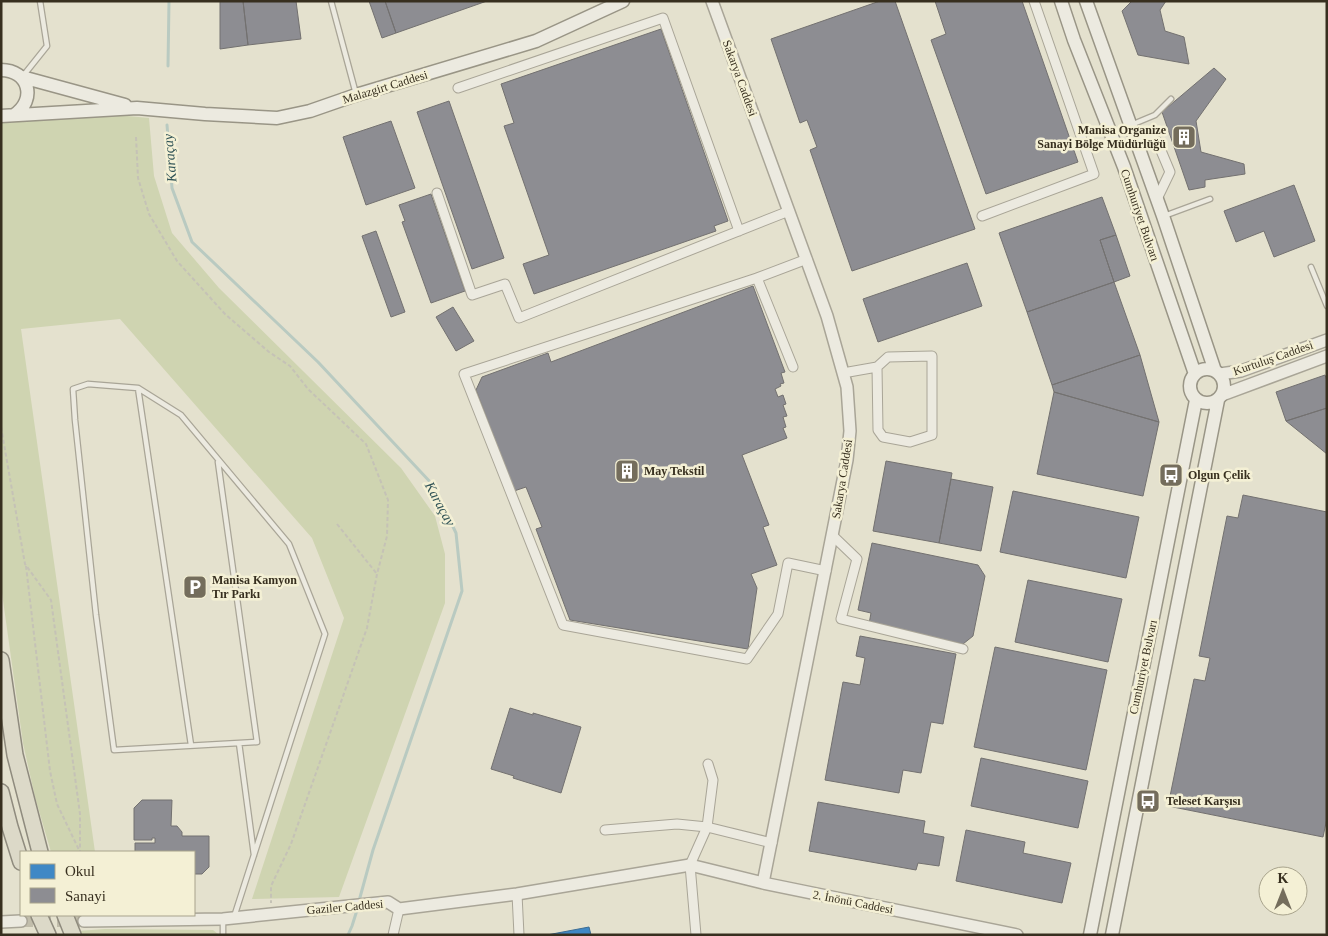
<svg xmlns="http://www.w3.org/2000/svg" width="1328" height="936" font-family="'Times New Roman',serif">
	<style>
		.green { fill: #cfd4b1 }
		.schools { fill: #3f88c5; stroke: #3d6d93 }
		.industry { fill: #8d8d92; stroke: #737170 }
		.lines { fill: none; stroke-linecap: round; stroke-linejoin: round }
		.stream { stroke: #b9cac1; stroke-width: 3 }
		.secondary-tunnel { stroke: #c1bdab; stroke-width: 12; stroke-dasharray: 12 6; stroke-linecap: butt }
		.service-casing { stroke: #a9a597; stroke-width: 7 }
		.minor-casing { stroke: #a9a597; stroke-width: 11 }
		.tertiary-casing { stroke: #a9a597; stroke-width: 14 }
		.secondary-casing { stroke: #999586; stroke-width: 15 }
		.trunk-casing { stroke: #8f8b7e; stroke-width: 18 }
		.path { stroke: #c5c2b6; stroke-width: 2; stroke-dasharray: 4 2.5; stroke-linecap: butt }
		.service { stroke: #eceae0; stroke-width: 4.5 }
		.minor { stroke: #eceae0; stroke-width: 9 }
		.tertiary { stroke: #eceae0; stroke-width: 11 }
		.secondary { stroke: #eceae0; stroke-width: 12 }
		.trunk { stroke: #dcd9c8; stroke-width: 15 }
		.labels { text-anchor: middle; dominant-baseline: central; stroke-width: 5; stroke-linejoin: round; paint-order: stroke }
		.street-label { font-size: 12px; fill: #372f1f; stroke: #f4f0d5 }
		.poi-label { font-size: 12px; font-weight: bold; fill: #372f1f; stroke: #f4f0d5; text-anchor: start }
		.water-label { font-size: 14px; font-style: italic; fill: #305356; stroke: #f4f0d5 }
	</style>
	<rect width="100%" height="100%" fill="#e4e1ce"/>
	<path class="green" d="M 85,112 L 149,118 L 154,176 L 172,233 L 219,288 L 401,468 L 435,516 L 445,554 L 445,603 L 339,897 L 252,899 L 344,618 L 312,538 L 120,319 L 21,329 L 95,852 L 51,852 L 35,797 L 23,743 L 1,586 L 1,121 C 29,123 57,115 85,112 Z
		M 105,929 L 213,930 L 218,934 L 80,935 L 78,931 Z"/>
	<path class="schools" d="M 589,927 L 591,935 L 547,935 Z"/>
	<path class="industry" d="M 220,1 L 243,1 L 248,45 L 220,49 Z
		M 243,1 L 296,1 L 301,39 L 248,45 Z
		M 369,1 L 385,1 L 396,33 L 382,38 Z
		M 385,1 L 487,1 L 396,33 Z
		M 880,1 L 895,1 L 975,229 L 852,271 L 810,150 L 817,147 L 807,120 L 800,123 L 771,39 Z
		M 935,1 L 1022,1 L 1078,162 L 986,194 L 931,40 L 946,34 Z
		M 1132,1 L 1166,1 L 1160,10 L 1165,31 L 1184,37 L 1189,64 L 1138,55 L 1122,11 Z
		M 661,29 L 728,221 L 714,226 L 716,231 L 534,294 L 523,264 L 549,255 L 504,126 L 514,123 L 501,84 Z
		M 1214,68 L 1226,79 L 1196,121 L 1201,152 L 1244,164 L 1245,174 L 1205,180 L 1205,187 L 1189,190 L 1162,112 Z
		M 449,101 L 504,258 L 472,269 L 417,112 Z
		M 391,121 L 415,188 L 366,205 L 343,137 Z
		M 1294,185 L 1315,241 L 1274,257 L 1264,231 L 1236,242 L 1224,211 Z
		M 431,194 L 465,291 L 431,303 L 402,222 L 405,221 L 399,205 Z
		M 1102,197 L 1116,235 L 1100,240 L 1114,282 L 1027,312 L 999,233 Z
		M 376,231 L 405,312 L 391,317 L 362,236 Z
		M 1116,235 L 1130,276 L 1114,282 L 1100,240 Z
		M 967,263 L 982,306 L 878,342 L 863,299 Z
		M 1114,282 L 1140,355 L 1052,385 L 1027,312 Z
		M 753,286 L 785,372 L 781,373 L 784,383 L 780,384 L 781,386 L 775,389 L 778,397 L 783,395 L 786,404 L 783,405 L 787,416 L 783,417 L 786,427 L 783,428 L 787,438 L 742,455 L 769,525 L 763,527 L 777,565 L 751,574 L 757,588 L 748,649 L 570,620 L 536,529 L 542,527 L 526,487 L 514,491 L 476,390 L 482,377 L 548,353 L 551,362 Z
		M 453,307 L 474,341 L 456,351 L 436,317 Z
		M 1140,355 L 1159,422 L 1054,392 L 1052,385 Z
		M 1325,375 L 1327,381 L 1327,408 L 1286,421 L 1276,392 Z
		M 1054,392 L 1159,422 L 1143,496 L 1037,474 Z
		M 1327,408 L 1327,454 L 1286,421 Z
		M 886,461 L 952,473 L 939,543 L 873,531 Z
		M 951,479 L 993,487 L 981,551 L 939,543 Z
		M 1013,491 L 1139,517 L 1126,578 L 1000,552 Z
		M 1243,495 L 1327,512 L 1327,818 L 1323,837 L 1168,806 L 1194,679 L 1205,681 L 1210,658 L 1199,656 L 1227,516 L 1238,518 Z
		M 872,543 L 978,565 L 985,576 L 973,636 L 963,644 L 869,624 L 871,613 L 858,610 Z
		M 1028,580 L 1122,599 L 1108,662 L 1015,642 Z
		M 860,636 L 956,654 L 943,724 L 931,722 L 921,773 L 903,770 L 899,793 L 825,780 L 843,682 L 860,685 L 865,658 L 856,656 Z
		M 995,647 L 1107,670 L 1086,770 L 974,747 Z
		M 510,708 L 533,715 L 533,713 L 581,727 L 561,793 L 513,778 L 514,776 L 491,769 Z
		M 981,758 L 1088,781 L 1078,828 L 971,806 Z
		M 142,800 L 172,800 L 171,826 L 177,826 L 182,832 L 182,836 L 209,836 L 209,867 L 202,874 L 194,874 L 194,852 L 135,852 L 135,843 L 155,843 L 155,838 L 152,838 L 152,840 L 134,840 L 134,808 Z
		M 818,802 L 925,821 L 923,833 L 944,837 L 939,866 L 918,863 L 916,870 L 809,851 Z
		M 966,830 L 1025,842 L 1023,853 L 1071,863 L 1062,903 L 956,881 Z"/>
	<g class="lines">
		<path class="stream" d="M 168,66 L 169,1
			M 167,125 L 172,188 L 192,242 L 318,362 L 433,485 L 456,533 L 462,591 L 373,850 L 359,901
			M 348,935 L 352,926 L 358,907"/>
		<path class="secondary-tunnel" d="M 21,921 L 84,921"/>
		<g class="service-casing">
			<path id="service" d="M 331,1 L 356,94
				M 23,76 L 47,46 L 40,1
				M 1131,125 L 1155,115 L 1171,99
				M 1164,216 L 1210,199
				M 1311,267 L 1327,306
				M 138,388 L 191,745
				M 218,462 L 257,742 L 239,743
				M 234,917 L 325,634 L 289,544 L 181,415 L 138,388 L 88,384 L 73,389 L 75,420 L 96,615 L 114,750 L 239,743 L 254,855
				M 223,935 L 223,920"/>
		</g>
		<g class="minor-casing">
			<path id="minor" d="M 458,88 L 663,18 L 739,231
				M 1131,130 L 1157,141 L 1170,172 L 1157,199
				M 437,193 L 472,295 L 505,284 L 519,318 L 789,211
				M 982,216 L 1094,174 L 1034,1
				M 807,259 L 757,278 L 464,374 L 563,625 L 747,659 L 778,614 L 788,563 L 826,571
				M 757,278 L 793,367
				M 843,373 L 877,367 L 888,357 L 932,356 L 932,435 L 910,442 L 883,437 L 878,430 L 877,367
				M 832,535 L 857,559 L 841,619 L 963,649
				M 605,830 L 677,824 L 707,827 L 772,843
				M 517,894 L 519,935
				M 393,935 L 399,909
				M 696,935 L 690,865 L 707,827 L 713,780 L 708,764"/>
		</g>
		<g class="tertiary-casing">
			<path id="tertiary" d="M 712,1 L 827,316 L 847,387 L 850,431 L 847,460 L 763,883
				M 1220,374 L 1241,371 L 1327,340
				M 1222,395 L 1327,356
				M 84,921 L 223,919 L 388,902 L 399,909 L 517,894 L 690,865 L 763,883 L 1017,935
				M 1,922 L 21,921"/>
		</g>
		<g class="secondary-casing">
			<path id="secondary" d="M 1061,1 L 1074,40 L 1124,167 L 1195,374
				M 1086,1 L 1163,216 L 1215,371
				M 1,70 C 29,70 37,100 14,115
				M 22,77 L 125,105
				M 1,116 L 137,108 L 205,114 L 277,118 L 310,111 L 356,95 L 536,41 L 623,1
				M1190 386a17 17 0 1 1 34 0a17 17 0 1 1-34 0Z
				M 1090,935 L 1196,400
				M 1112,935 L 1218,400"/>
		</g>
		<g class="trunk-casing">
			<path id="trunk" d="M 1,660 L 15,755 L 40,852
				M 1,792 L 10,827 L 21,862
				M 39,915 L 48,935
				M 65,915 L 73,935"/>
		</g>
		<path class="path" d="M 136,137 L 138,178 L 149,214 L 177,261 L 225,314 L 269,352 L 290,366 L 308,389 L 366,444 L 388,500 L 387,536 L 377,574 L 367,628 L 291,844 L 271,886 L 271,903
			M 1,427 L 25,564 L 51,600 L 80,814 L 80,852
			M 337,524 L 377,574
			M 26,566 L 50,771 L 57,804 L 80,852"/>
		<use href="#service" class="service"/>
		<use href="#minor" class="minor"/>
		<use href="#tertiary" class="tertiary"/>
		<use href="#secondary" class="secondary"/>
		<use href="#trunk" class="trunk"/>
	</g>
	<defs>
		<g id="building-square" transform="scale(1.25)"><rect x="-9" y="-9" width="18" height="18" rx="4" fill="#746d5c" stroke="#f4f0d5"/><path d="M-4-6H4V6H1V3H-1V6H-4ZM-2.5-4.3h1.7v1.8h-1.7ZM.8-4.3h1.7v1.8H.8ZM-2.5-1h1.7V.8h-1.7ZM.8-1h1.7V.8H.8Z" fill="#fff"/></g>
		<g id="bus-square" transform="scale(1.25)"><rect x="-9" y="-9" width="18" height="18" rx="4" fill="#746d5c" stroke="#f4f0d5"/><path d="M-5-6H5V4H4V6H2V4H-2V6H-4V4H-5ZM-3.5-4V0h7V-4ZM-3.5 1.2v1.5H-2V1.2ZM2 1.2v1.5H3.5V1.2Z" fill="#fff"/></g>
		<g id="parking-square" transform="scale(1.25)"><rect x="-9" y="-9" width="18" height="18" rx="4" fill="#746d5c" stroke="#f4f0d5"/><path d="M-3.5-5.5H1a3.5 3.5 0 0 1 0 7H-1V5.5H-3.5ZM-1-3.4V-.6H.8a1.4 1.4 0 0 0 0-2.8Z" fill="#fff"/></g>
	</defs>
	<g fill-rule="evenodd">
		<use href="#building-square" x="1184" y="137"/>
		<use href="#building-square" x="627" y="471"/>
		<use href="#bus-square" x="1171" y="475"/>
		<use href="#parking-square" x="195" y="587"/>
		<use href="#bus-square" x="1148" y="801"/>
	</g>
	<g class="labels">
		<g class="street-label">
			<text transform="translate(740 78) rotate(70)">Sakarya Caddesi</text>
			<text transform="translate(385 87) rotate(-17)">Malazgirt Caddesi</text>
			<text transform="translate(1140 215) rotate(71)">Cumhuriyet Bulvarı</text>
			<text transform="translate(1273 358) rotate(-19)">Kurtuluş Caddesi</text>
			<text transform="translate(842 479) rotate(-81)">Sakarya Caddesi</text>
			<text transform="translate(1143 667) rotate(-78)">Cumhuriyet Bulvarı</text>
			<text transform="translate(853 902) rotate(11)">2. İnönü Caddesi</text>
			<text transform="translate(345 907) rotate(-5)">Gaziler Caddesi</text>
		</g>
		<g class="poi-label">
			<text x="1166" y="130" text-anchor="end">Manisa Organize<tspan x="1166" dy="14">Sanayi Bölge Müdürlüğü</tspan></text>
			<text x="644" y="471">May Tekstil</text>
			<text x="1188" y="475">Olgun Çelik</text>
			<text x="212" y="580">Manisa Kamyon<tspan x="212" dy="14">Tır Parkı</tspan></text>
			<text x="1166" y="801">Teleset Karşısı</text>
		</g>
		<g class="water-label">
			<text transform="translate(170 158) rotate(-95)">Karaçay</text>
			<text transform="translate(440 504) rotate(61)">Karaçay</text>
		</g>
	</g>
	<rect width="1328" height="936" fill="none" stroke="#372f1f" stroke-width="5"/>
	<rect x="20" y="851" width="175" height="65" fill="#f4f0d5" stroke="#a8a38c"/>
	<rect x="30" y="864" width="25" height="15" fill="#3f88c5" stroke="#a8a38c"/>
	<text x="65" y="876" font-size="15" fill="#372f1f">Okul</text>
	<rect x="30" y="888" width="25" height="15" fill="#8d8d92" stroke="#a8a38c"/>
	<text x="65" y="901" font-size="15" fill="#372f1f">Sanayi</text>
	<g transform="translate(1283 891)"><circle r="24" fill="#f4f0d5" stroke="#a8a38c"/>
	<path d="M0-4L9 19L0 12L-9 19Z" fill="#746d5c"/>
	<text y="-8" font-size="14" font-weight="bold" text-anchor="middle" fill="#372f1f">K</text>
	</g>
</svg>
